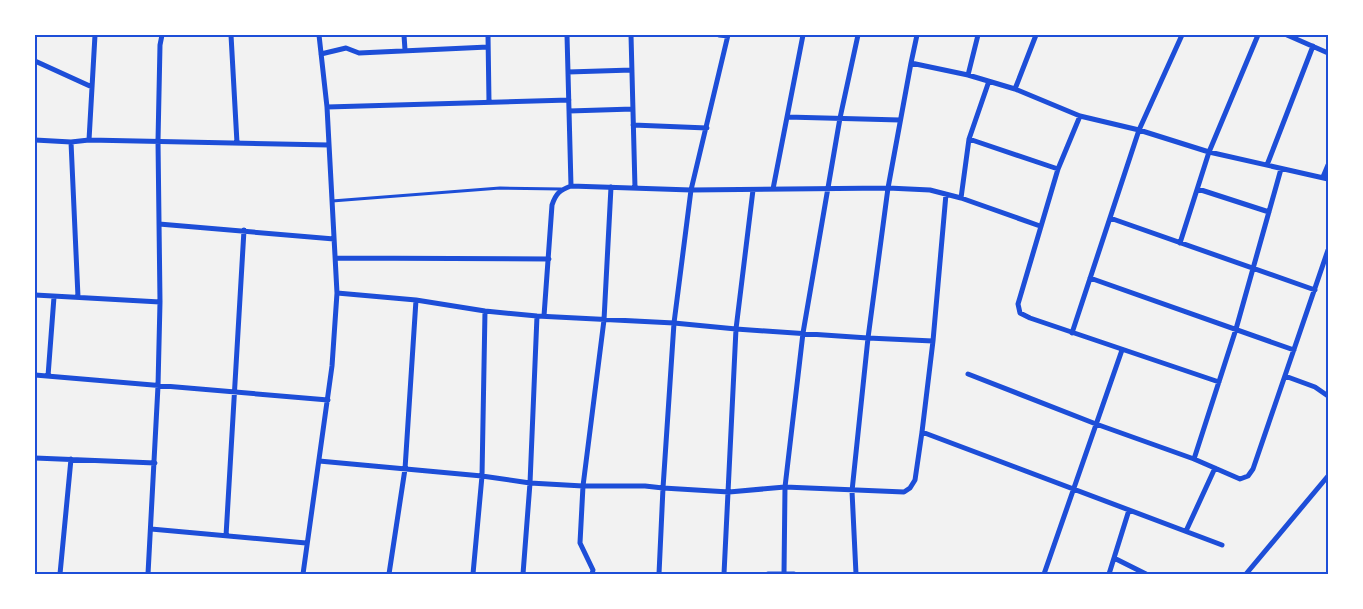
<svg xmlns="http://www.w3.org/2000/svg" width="1363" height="609" font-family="'Archivo Narrow',sans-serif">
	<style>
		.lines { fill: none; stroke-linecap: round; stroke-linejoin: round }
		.service { stroke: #1d4ed8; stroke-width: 3 }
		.minor { stroke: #1d4ed8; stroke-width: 5 }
		.neatline { fill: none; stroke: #1d4ed8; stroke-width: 2 }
	</style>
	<rect width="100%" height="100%" fill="#f2f2f2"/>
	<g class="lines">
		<path class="service" d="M 332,201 L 500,188 L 561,189"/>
		<path class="minor" d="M 231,35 L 237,143
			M 404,35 L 405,50
			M 488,35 L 489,102
			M 567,35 L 571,186
			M 631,35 L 635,188
			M 719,35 L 728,36
			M 917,35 L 911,63 L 968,75 L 1015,89 L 1080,116 L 1139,130 L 1209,152 L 1328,179
			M 1287,35 L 1328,53
			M 321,54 L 346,48 L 359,53 L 488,47
			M 35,61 L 92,87
			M 568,72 L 632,70
			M 968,75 L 978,35
			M 1015,89 L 1036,35
			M 327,107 L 569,100
			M 569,111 L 633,109
			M 1080,116 L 1058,169 L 1018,304 L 1020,313 L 1030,318 L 1219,382
			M 787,117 L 900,120
			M 633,125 L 707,128
			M 969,139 L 1058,169
			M 35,140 L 71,142 L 89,140 L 329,145
			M 89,140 L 95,35
			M 71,142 L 78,297
			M 1267,165 L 1313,46
			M 1323,177 L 1328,165
			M 773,189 L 803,35
			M 1198,189 L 1269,212
			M 961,198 L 969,139 L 989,81
			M 1110,218 L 1315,290
			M 159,224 L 334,239
			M 1180,243 L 1209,152 L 1258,35
			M 336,258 L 549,259
			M 1090,278 L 1294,350
			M 337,293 L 416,300 L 485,311 L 537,316 L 674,323 L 736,329 L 868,338 L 888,188 L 911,63
			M 35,295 L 160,302
			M 544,316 L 552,205 C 556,193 560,190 571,186 L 691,190 L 888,188 L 930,190 L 961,198 L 1040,226
			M 1072,333 L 1139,130 L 1182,35
			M 968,374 L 1096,424 L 1194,459 L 1240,479 L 1248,476 L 1253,469 L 1328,250
			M 35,375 L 328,400
			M 48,376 L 54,297
			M 1285,376 L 1315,387 L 1328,396
			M 922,432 L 1222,545
			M 35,458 L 155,463
			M 1194,459 L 1236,329 L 1281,169
			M 319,461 L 482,476 L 530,483 L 583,486 L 645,486 L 663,488 L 674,323 L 691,190 L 728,35
			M 151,529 L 306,543
			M 1186,531 L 1215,468
			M 226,536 L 244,230
			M 1114,558 L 1146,574
			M 60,574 L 71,459
			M 148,574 L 158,386 L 160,302 L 158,141 L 160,45 L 162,35
			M 303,574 L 332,366 L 337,293 L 327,107 L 319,35
			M 389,574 L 405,469 L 416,300
			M 473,574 L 482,476 L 485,311
			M 523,574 L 530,483 L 537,316
			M 592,574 L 593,570 L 580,543 L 583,486 L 604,320 L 611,187
			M 659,574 L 663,488 L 729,492 L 785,487 L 904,492 L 910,488 L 915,480 L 922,432 L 933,341 L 946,194
			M 724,574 L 736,329 L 753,190
			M 768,574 L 794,574
			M 784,574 L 785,487 L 803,333 L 840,118 L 858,35
			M 856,574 L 852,491 L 868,338 L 933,341
			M 1044,574 L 1122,350
			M 1109,574 L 1129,510
			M 1246,574 L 1328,476"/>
	</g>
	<rect width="1363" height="609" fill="none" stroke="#ffffff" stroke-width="72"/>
	<rect x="36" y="36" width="1291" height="537" class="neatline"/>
</svg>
